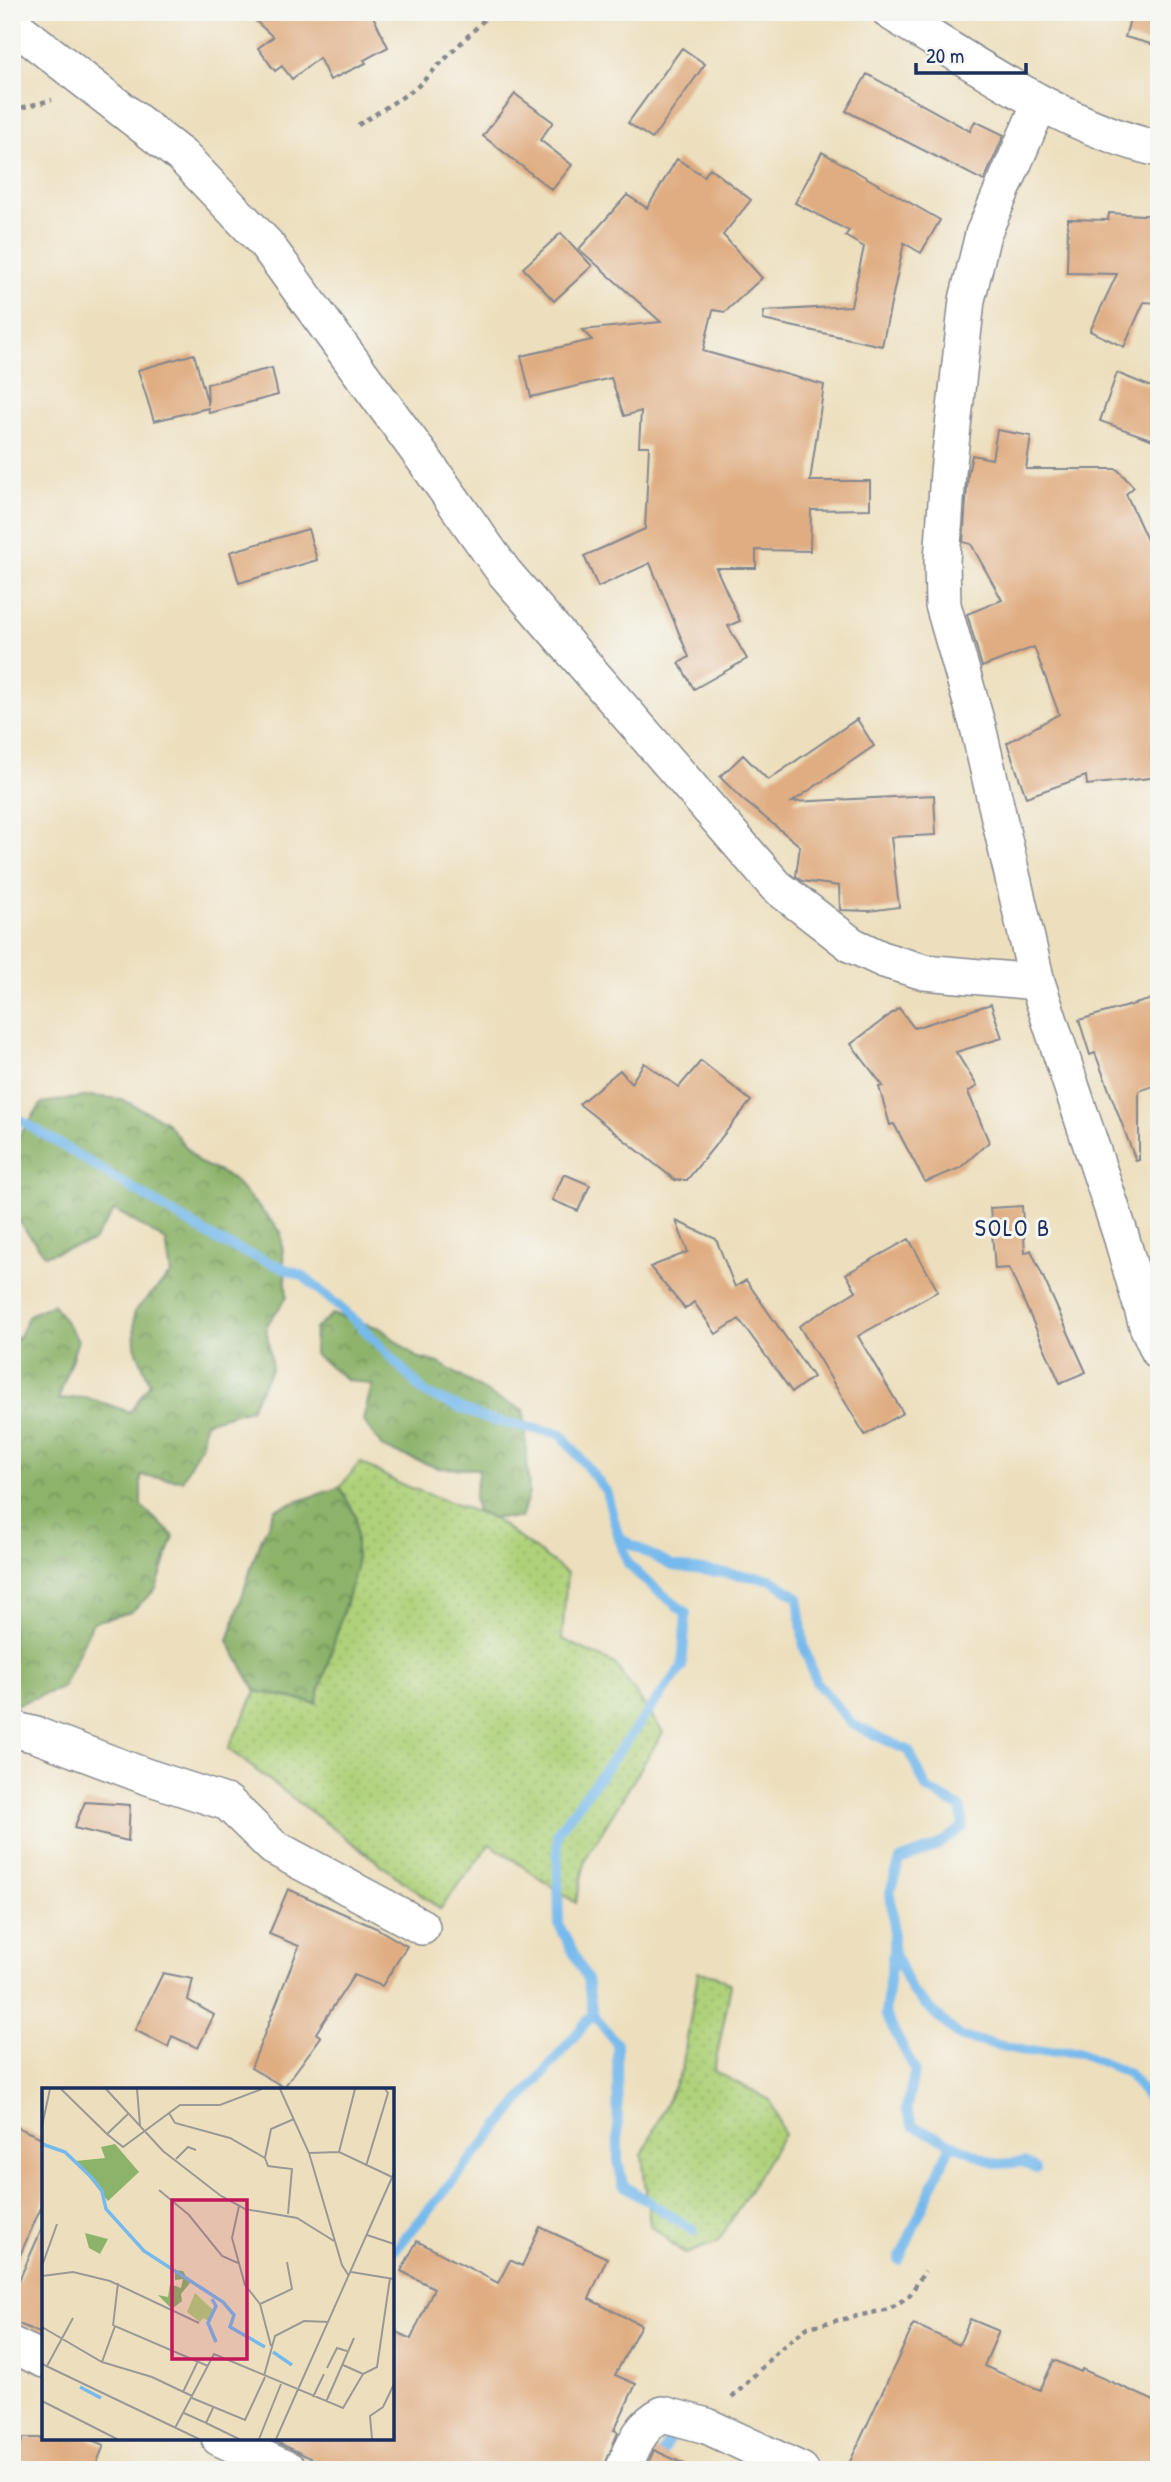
<svg xmlns="http://www.w3.org/2000/svg" width="1171" height="2482" font-family="'Patrick Hand',sans-serif">
	<style>
		.grass { fill: url(#grass-dots); stroke: #65806c; stroke-width: 2 }
		.forest { fill: url(#forest-crowns); stroke: #537164; stroke-width: 2 }
		.lines { fill: none; stroke-linecap: round; stroke-linejoin: round }
		.stream { stroke: #76b9ec; stroke-width: 10 }
		.building { fill: #e0ad82 }
		.minor-casing { stroke: #84878e; stroke-width: 38 }
		.path { stroke: #84878e; stroke-width: 4.5; stroke-dasharray: 5 5; stroke-linecap: butt }
		.minor { stroke: #fff; stroke-width: 35 }
		.labels { text-anchor: middle; dominant-baseline: central; stroke-width: 6; stroke-linejoin: round; paint-order: stroke }
		.quarter-label { font-size: 24px; letter-spacing: 2px; fill: #1b2f5e; stroke: #f6f6f2 }
		.inset-river { fill: none; stroke: #76b9ec; stroke-width: 3.5 }
		.inset-road { fill: none; stroke: #999997; stroke-width: 2 }
		.view { fill: #c2185b; fill-opacity: 0.15; stroke: #c2185b; stroke-width: 3.5 }
		.inset-edge { fill: none; stroke: #1b2f5e; stroke-width: 3.5 }
	</style>
	<defs>
		<pattern id="grass-dots" width="8" height="8" patternUnits="userSpaceOnUse" patternTransform="scale(1.75)"><rect width="8" height="8" fill="#afd179"/><path d="M2 2h.1M6 6h.1" fill="none" stroke="#96b46b" stroke-width="1.8" stroke-linecap="round"/></pattern>
		<pattern id="forest-crowns" width="20" height="18" patternUnits="userSpaceOnUse" patternTransform="scale(1.75)"><rect width="20" height="18" fill="#8bb369"/><path d="M2 6a3 3 0 1 1 6 0M12 15a3 3 0 1 1 6 0" fill="none" stroke="#71925a"/></pattern>
	</defs>
	<rect width="100%" height="100%" fill="#f6f6f2"/>
	<filter id="ink" filterUnits="userSpaceOnUse"><feTurbulence type="fractalNoise" baseFrequency=".0143" numOctaves="2"/><feDisplacementMap in="SourceGraphic" scale="14" xChannelSelector="R" yChannelSelector="G"/><feConvolveMatrix kernelMatrix="1 2 1 2 8 2 1 2 1" color-interpolation-filters="sRGB"/></filter>
	<filter id="wash" filterUnits="userSpaceOnUse"><feTurbulence type="fractalNoise" baseFrequency=".00686" numOctaves="4" result="noise"/><feDisplacementMap in="SourceGraphic" scale="28" xChannelSelector="R" yChannelSelector="G"/><feGaussianBlur stdDeviation="1.57" result="paint"/><feColorMatrix in="noise" values="0 0 0 0 0 0 0 0 0 0 0 0 0 0 0 0 0 1.4 0 .05"/><feComposite in="paint" operator="in"/></filter>
	<g filter="url(#wash)">
		<rect width="100%" height="100%" fill="#eddfbd"/>
		<path class="grass" d="M 360,1462 L 398,1483 L 492,1518 L 567,1573 L 562,1639 L 615,1664 L 663,1732 L 586,1858 L 576,1903 L 490,1844 L 440,1909 L 228,1749 L 256,1691 L 316,1703 L 356,1517 L 340,1487 Z
			M 698,1972 L 715,1975 L 731,1985 L 714,2071 L 770,2100 L 784,2134 L 718,2242 L 685,2254 L 650,2225 L 642,2155 L 682,2069 Z"/>
		<path class="forest" d="M 90,1096 L 121,1099 L 165,1121 L 198,1162 L 232,1178 L 281,1232 L 287,1297 L 266,1326 L 272,1368 L 250,1409 L 205,1422 L 202,1443 L 182,1480 L 141,1476 L 141,1506 L 174,1536 L 156,1589 L 131,1612 L 93,1622 L 62,1688 L 12,1706 L 12,1336 L 18,1338 L 29,1315 L 53,1304 L 78,1340 L 58,1400 L 85,1397 L 130,1412 L 150,1383 L 135,1347 L 134,1312 L 171,1274 L 166,1241 L 115,1210 L 92,1242 L 45,1255 L 12,1213 L 12,1146 L 42,1103 Z
			M 332,1314 L 380,1328 L 416,1357 L 439,1363 L 496,1398 L 524,1410 L 529,1493 L 521,1518 L 492,1518 L 477,1512 L 474,1498 L 479,1469 L 438,1468 L 383,1448 L 363,1420 L 372,1385 L 346,1379 L 314,1354 L 315,1329 Z
			M 340,1487 L 356,1517 L 356,1568 L 316,1703 L 256,1691 L 228,1641 L 257,1549 L 275,1509 Z"/>
		<g class="lines">
			<path class="stream" d="M 12,1115 L 220,1242 L 303,1276 L 358,1323 L 425,1393 L 486,1419 L 561,1434 L 606,1491 L 619,1538 L 672,1566 L 770,1579 L 798,1597 L 804,1647 L 816,1682 L 852,1724 L 909,1751 L 927,1789 L 961,1808 L 963,1827 L 935,1847 L 900,1860 L 890,1892 L 893,1918 L 893,1950 L 912,1992 L 960,2037 L 1025,2051 L 1078,2052 L 1128,2073 L 1159,2112
				M 619,1538 L 628,1564 L 647,1582 L 686,1613 L 682,1667 L 557,1833 L 559,1925 L 587,1979 L 593,2014 L 617,2044 L 618,2160 L 623,2185 L 694,2231
				M 893,1951 L 885,2014 L 915,2070 L 906,2109 L 913,2126 L 997,2164 L 1024,2162 L 1036,2169
				M 396,2249 L 593,2014
				M 899,2260 L 951,2144
				M 656,2464 L 674,2431"/>
		</g>
		<g id="blocks">
			<path class="building" d="M 246,12 L 371,12 L 388,47 L 364,60 L 366,63 L 330,80 L 319,58 L 292,79 L 282,66 L 275,71 L 258,48 L 273,37 Z
				M 1132,12 L 1159,12 L 1159,29 L 1155,45 L 1125,37 Z
				M 682,48 L 705,64 L 652,139 L 628,123 Z
				M 867,74 L 970,131 L 975,121 L 1004,135 L 984,181 L 846,111 Z
				M 515,94 L 553,122 L 540,140 L 572,165 L 552,190 L 483,136 Z
				M 822,152 L 940,220 L 921,253 L 904,243 L 882,346 L 763,320 L 764,311 L 851,306 L 864,247 L 845,236 L 849,231 L 795,203 Z
				M 677,159 L 704,176 L 710,168 L 751,200 L 723,235 L 762,278 L 725,312 L 713,310 L 703,351 L 824,385 L 810,481 L 870,481 L 870,509 L 811,510 L 810,551 L 756,550 L 756,568 L 716,568 L 740,621 L 728,626 L 747,659 L 694,689 L 679,663 L 689,657 L 650,563 L 598,587 L 584,556 L 645,529 L 649,446 L 639,446 L 641,411 L 624,416 L 611,378 L 531,397 L 521,356 L 592,340 L 582,330 L 661,322 L 579,249 L 627,195 L 647,208 Z
				M 1109,213 L 1159,216 L 1159,303 L 1144,302 L 1124,347 L 1090,331 L 1117,274 L 1067,273 L 1068,219 L 1108,220 Z
				M 561,233 L 592,266 L 554,301 L 523,268 Z
				M 194,354 L 208,405 L 207,384 L 272,368 L 278,395 L 209,413 L 208,408 L 154,421 L 138,370 Z
				M 1117,373 L 1159,390 L 1159,442 L 1100,421 Z
				M 997,430 L 1031,436 L 1026,469 L 1117,469 L 1134,487 L 1126,494 L 1159,566 L 1159,777 L 1087,785 L 1086,776 L 1026,797 L 1007,743 L 1059,714 L 1034,647 L 982,667 L 967,614 L 1002,600 L 971,544 L 963,542 L 968,474 L 972,455 L 992,459 Z
				M 308,529 L 317,560 L 239,583 L 230,552 Z
				M 857,719 L 874,746 L 792,802 L 934,795 L 936,835 L 891,837 L 899,907 L 869,911 L 840,910 L 839,886 L 802,881 L 796,876 L 800,846 L 742,799 L 720,777 L 743,755 L 768,780 Z
				M 1159,997 L 1159,1084 L 1139,1091 L 1139,1160 L 1136,1161 L 1095,1053 L 1090,1055 L 1079,1020 Z
				M 991,1004 L 1002,1038 L 956,1052 L 977,1086 L 968,1092 L 989,1142 L 960,1168 L 925,1182 L 894,1124 L 890,1125 L 879,1087 L 883,1086 L 851,1044 L 899,1008 L 914,1028 Z
				M 701,1061 L 751,1101 L 687,1180 L 675,1180 L 579,1104 L 620,1070 L 631,1083 L 644,1063 L 679,1087 Z
				M 564,1174 L 590,1185 L 578,1211 L 552,1200 Z
				M 1022,1206 L 1025,1253 L 1031,1250 L 1086,1372 L 1060,1383 L 1009,1268 L 995,1269 L 990,1208 Z
				M 676,1221 L 716,1239 L 735,1287 L 746,1280 L 813,1377 L 792,1392 L 739,1319 L 716,1334 L 694,1302 L 685,1309 L 650,1267 L 688,1252 Z
				M 909,1239 L 938,1291 L 858,1336 L 903,1413 L 865,1435 L 799,1326 L 856,1291 L 846,1274 Z
				M 85,1802 L 130,1805 L 128,1841 L 74,1828 Z
				M 288,1889 L 376,1928 L 407,1946 L 382,1986 L 354,1975 L 316,2033 L 321,2037 L 284,2087 L 251,2068 L 299,1946 L 269,1934 Z
				M 163,1973 L 193,1979 L 188,2000 L 214,2015 L 198,2048 L 172,2036 L 168,2047 L 135,2030 Z
				M 12,2125 L 44,2139 L 44,2201 L 12,2273 Z
				M 44,2224 L 44,2335 L 12,2321 L 12,2296 Z
				M 540,2227 L 607,2258 L 589,2299 L 641,2325 L 615,2375 L 636,2384 L 614,2430 L 618,2432 L 603,2470 L 336,2470 L 268,2438 L 392,2438 L 392,2330 L 411,2339 L 434,2288 L 401,2271 L 417,2241 L 498,2283 L 510,2260 L 522,2266 Z
				M 970,2319 L 999,2331 L 984,2366 L 1040,2390 L 1054,2360 L 1081,2372 L 1082,2369 L 1159,2403 L 1159,2470 L 846,2470 L 914,2324 L 959,2345 Z
				M 23,2438 L 86,2438 L 104,2445 L 94,2470 L 12,2470 L 12,2464 Z
				M 654,2450 L 697,2470 L 645,2470 Z"/>
		</g>
	</g>
	<g filter="url(#ink)">
		<use href="#blocks" fill-opacity="0" stroke="#84878e" stroke-width="2"/>
		<g class="lines">
			<g class="minor-casing">
				<path id="minor" d="M 890,12 C 972,62 1065,128 1159,149
					M 12,24 L 183,157 L 266,244 L 425,461 L 504,572 L 776,886 L 852,945 L 884,960 L 924,972 L 1037,982
					M 1040,103 L 983,234 L 967,300 L 948,472 L 942,561 L 943,605 L 978,727 L 1037,982 L 1121,1236 L 1147,1326 L 1159,1352
					M 12,1729 L 36,1735 L 145,1776 L 228,1803 L 273,1847 L 422,1927
					M 12,2345 L 44,2360
					M 219,2438 L 289,2470
					M 623,2470 C 633,2447 640,2425 663,2414 L 707,2426 L 801,2470"/>
			</g>
			<path class="path" d="M 12,110 L 52,100
				M 358,125 L 415,89 L 492,12
				M 732,2398 L 778,2351 L 808,2327 L 889,2309 L 909,2296 L 925,2271"/>
			<use href="#minor" class="minor"/>
		</g>
	</g>
	<g class="labels">
		<g class="quarter-label">
			<text x="1013" y="1227">SOLO B</text>
		</g>
	</g>
	<g transform="translate(42 2088)">
		<rect width="352" height="352" fill="#eddfbd"/>
		<path d="M 153,205 L 172,223 L 167,233 L 161,230 L 158,234 L 145,224 Z" fill="#afd179"/>
		<path d="M 73,56 L 97,84 L 66,113 L 34,73 L 63,70 L 59,59 ZM 43,145 L 66,151 L 58,166 L 47,160 ZM 133,182 L 141,183 L 148,195 L 139,206 L 140,213 L 130,221 L 116,207 L 126,209 L 128,196 L 139,200 L 141,191 L 133,192 Z" fill="#8bb369"/>
		<path class="inset-river" d="M 0,56 L 23,64 L 50,90 L 60,103 L 64,121 L 102,163 L 181,214 L 192,227 L 188,239 L 223,259M 170,211 L 174,218 L 166,235 L 174,254M 231,264 L 250,277M 38,299 L 59,310"/>
		<path class="inset-road" d="M 19,1 L 65,46 L 87,25M 64,1 L 121,63 L 179,108 L 203,121 L 255,130 L 292,153M 95,1 L 98,37M 238,1 L 267,65 L 300,177 L 307,188M 313,1 L 297,64 L 350,89M 127,25 L 133,35 L 188,50 L 223,70 L 229,41 L 252,31M 0,38 L 8,1M 65,46 L 81,59 L 138,17 L 178,17 L 220,1M 267,65 L 297,64M 223,70 L 226,78 L 250,81 L 246,126M 134,71 L 146,59 L 154,62M 324,78 L 346,5 L 343,1M 117,102 L 147,127 L 180,168 L 196,175M 197,118 L 190,150 L 203,197 L 218,216M 325,147 L 352,156M 0,178 L 15,136M 309,184 L 352,191M 0,188 L 31,184 L 68,193 L 157,235M 71,238 L 76,195M 0,239 L 60,274 L 110,289 L 150,308M 229,258 L 218,216 L 250,201 L 245,174M 60,274 L 73,238 L 166,278M 0,276 L 157,351M 301,277 L 321,286M 5,278 L 31,230M 285,280 L 295,260 L 305,263M 222,288 L 233,248 L 262,233 L 287,234M 141,304 L 156,273M 271,309 L 282,286M 150,310 L 203,332 L 223,289M 0,313 L 75,351M 284,314 L 312,250M 142,325 L 164,335 L 171,320M 164,335 L 197,351M 133,340 L 172,266 L 301,320 L 321,286 L 335,279 L 348,190M 217,351 L 239,296M 234,351 L 352,85M 330,351 L 328,328 L 341,319 L 352,296"/>
		<path class="view" d="M 130,112 L 205,112 L 205,271 L 130,271 Z"/>
		<rect width="352" height="352" class="inset-edge"/>
	</g>
	<rect width="1171" height="2482" fill="none" stroke="#f6f6f2" stroke-width="42"/>
	<path d="M916 63v10h110v-10" fill="none" stroke="#1b2f5e" stroke-width="3.5"/>
	<text x="926" y="63" font-size="21" fill="#1b2f5e" stroke="#f6f6f2" stroke-width="5" paint-order="stroke">20 m</text>
</svg>
